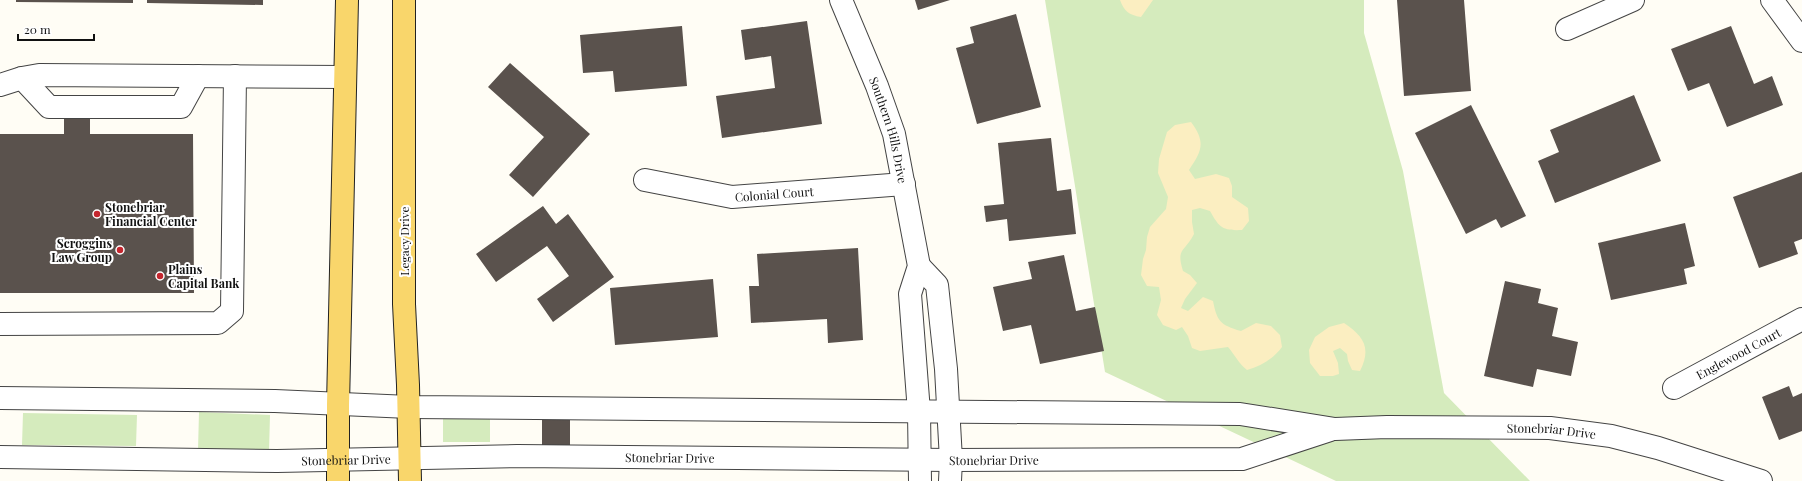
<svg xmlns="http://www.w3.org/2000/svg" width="1802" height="481" font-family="'Playfair Display',serif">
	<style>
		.green { fill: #d5ebbd }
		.sand { fill: #fbeec1 }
		.building { fill: #5a524d }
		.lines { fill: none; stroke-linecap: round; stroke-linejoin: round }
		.minor-casing { stroke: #444; stroke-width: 24 }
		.major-casing { stroke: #222; stroke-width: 24 }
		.minor { stroke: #fff; stroke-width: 22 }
		.major { stroke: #f9d66b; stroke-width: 22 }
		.poi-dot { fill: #c4262e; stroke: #fff; stroke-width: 1.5 }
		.labels { text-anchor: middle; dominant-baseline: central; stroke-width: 4; stroke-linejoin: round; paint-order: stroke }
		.street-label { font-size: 12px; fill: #111; stroke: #fff }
		.poi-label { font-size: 12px; font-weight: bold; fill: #111; stroke: #fff; text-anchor: start }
	</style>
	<rect width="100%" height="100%" fill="#fffdf5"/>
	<path class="green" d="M 1045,0 L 1364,0 L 1364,33 L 1403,171 L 1444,393 L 1530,481 L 1336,481 L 1105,372 Z
		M 199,412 L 270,415 L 269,452 L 198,450 Z
		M 23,413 L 137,415 L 136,446 L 22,445 Z
		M 443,418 L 490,418 L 490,442 L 443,442 Z"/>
	<path class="sand" d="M 1120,0 L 1153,0 L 1141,17 C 1129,15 1124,11 1120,0 Z
		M 1191,122 C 1206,142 1202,151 1189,170 L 1195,179 L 1216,174 L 1229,178 L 1232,186 L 1232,197 L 1248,208 L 1249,221 L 1242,230 C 1222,231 1219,227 1210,211 L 1200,208 L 1192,210 L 1192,222 L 1194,234 C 1184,253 1176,248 1183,271 L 1190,275 L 1197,283 L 1185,299 L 1181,308 L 1188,311 L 1203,297 L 1213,301 C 1217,321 1220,325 1241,331 L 1256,323 L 1271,326 L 1280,335 L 1282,347 C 1273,359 1261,366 1247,370 C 1239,364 1235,355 1228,347 L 1200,351 L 1192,348 L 1188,336 L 1182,327 L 1176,330 L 1163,325 L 1157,315 L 1161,300 L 1159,287 L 1147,286 L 1141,275 L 1143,259 L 1146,250 L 1147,237 L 1150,227 L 1166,209 L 1168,197 L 1158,173 L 1159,159 L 1167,132 L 1175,125 Z
		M 1344,323 C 1363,336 1372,347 1360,371 L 1352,370 L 1348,361 L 1347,354 L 1340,348 L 1333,351 L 1338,363 L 1339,374 L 1333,376 L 1320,376 L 1310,363 L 1309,350 L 1315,337 L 1329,327 Z"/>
	<path class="building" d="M 16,0 L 133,0 L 133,3 L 16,2 Z
		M 147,0 L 263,0 L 263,5 L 147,3 Z
		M 915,0 L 950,0 L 918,10 Z
		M 1397,0 L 1464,0 L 1471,91 L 1404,96 Z
		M 1016,14 L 1041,107 L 977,124 L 956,48 L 974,43 L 970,27 Z
		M 807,21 L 822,124 L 722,138 L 716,96 L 775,88 L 771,56 L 745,60 L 741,30 Z
		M 682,26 L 687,86 L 615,92 L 613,71 L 583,73 L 580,35 Z
		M 1731,26 L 1754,84 L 1772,76 L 1783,105 L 1727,127 L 1709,83 L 1688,91 L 1671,49 Z
		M 510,63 L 590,134 L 533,197 L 509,175 L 544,137 L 488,87 Z
		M 1634,95 L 1661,161 L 1555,203 L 1538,161 L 1559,152 L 1550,130 Z
		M 64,103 L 90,103 L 90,134 L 193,134 L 194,293 L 0,293 L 0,134 L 64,134 Z
		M 1471,105 L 1526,216 L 1501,228 L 1496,219 L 1466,234 L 1415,133 Z
		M 1051,138 L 1057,191 L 1071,189 L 1076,234 L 1009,241 L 1007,219 L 986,222 L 984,206 L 1004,204 L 998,143 Z
		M 1802,172 L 1802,239 L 1794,242 L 1798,254 L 1759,268 L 1733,197 Z
		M 543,206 L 556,224 L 568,214 L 614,277 L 553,322 L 537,299 L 569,276 L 547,246 L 496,282 L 476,254 Z
		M 1685,223 L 1695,266 L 1684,269 L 1687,284 L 1611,300 L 1598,243 Z
		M 858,248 L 863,340 L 828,343 L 827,319 L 751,323 L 749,286 L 759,286 L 757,254 Z
		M 1064,255 L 1076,311 L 1095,307 L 1104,351 L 1040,364 L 1031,325 L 1003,331 L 993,287 L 1032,279 L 1028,262 Z
		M 713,279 L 718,337 L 615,345 L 610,288 Z
		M 1505,281 L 1541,289 L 1538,303 L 1558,308 L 1552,336 L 1578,342 L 1571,376 L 1537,369 L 1533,387 L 1484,376 Z
		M 1789,386 L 1793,397 L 1802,393 L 1802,431 L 1779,440 L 1762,397 Z
		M 542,414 L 570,414 L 570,454 L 542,454 Z"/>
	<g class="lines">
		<g class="minor-casing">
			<g id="minor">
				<path id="s1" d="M 841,0 L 877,86 L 894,134 L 919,266 L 910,294 L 919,412 L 920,481"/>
				<path d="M 1772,0 L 1802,41"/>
				<path d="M 1567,29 L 1633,0"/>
				<path d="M 22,78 L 49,107 L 181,107 L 198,76"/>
				<path d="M 0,85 L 22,78 L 39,75 L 345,77"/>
				<path id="s2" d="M 645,180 L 732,197 L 904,184"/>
				<path d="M 919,266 L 937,285 L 946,369 L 951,460 L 950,481"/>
				<path d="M 0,324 L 218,323 L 232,311 L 235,76"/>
				<path id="s3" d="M 1674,388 L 1802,319"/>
				<path id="s4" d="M 0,398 L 275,401 L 409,407 L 1240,414 L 1335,429 L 1387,427 L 1550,428 L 1611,436 L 1658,448 L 1761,481"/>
				<path id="s5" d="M 0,457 L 277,461 L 517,456 L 951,460 L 1242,459 L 1330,430"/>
			</g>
		</g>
		<g class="major-casing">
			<path id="major" d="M 404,0 L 404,304 L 408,385 L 410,481
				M 338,481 L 338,405 L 347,0"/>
		</g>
		<use href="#minor" class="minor"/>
		<use href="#major" class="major"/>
	</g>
	<g class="poi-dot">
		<circle cx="97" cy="214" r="4"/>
		<circle cx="120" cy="250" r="4"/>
		<circle cx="160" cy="276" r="4"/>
	</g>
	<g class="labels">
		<g class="street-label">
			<text stroke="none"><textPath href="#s1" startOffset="139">Southern Hills Drive</textPath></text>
			<text stroke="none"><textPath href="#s2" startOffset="131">Colonial Court</textPath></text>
			<text transform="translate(404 241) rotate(-90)">Legacy Drive</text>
			<text stroke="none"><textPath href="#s3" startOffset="73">Englewood Court</textPath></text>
			<text stroke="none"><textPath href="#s4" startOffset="1553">Stonebriar Drive</textPath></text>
			<text stroke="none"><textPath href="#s5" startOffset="670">Stonebriar Drive</textPath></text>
			<text stroke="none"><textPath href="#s5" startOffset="346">Stonebriar Drive</textPath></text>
			<text stroke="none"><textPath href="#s5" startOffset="994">Stonebriar Drive</textPath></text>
		</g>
		<g class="poi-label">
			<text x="105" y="207">Stonebriar<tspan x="105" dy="14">Financial Center</tspan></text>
			<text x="112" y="243" text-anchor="end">Scroggins<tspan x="112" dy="14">Law Group</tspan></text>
			<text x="168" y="269">Plains<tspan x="168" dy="14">Capital Bank</tspan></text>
		</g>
	</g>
	<path d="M18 34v6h76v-6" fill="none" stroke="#111111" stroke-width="2"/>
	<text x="24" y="34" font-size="12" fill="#111111" stroke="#ffffff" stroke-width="3" paint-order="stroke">20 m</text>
</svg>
